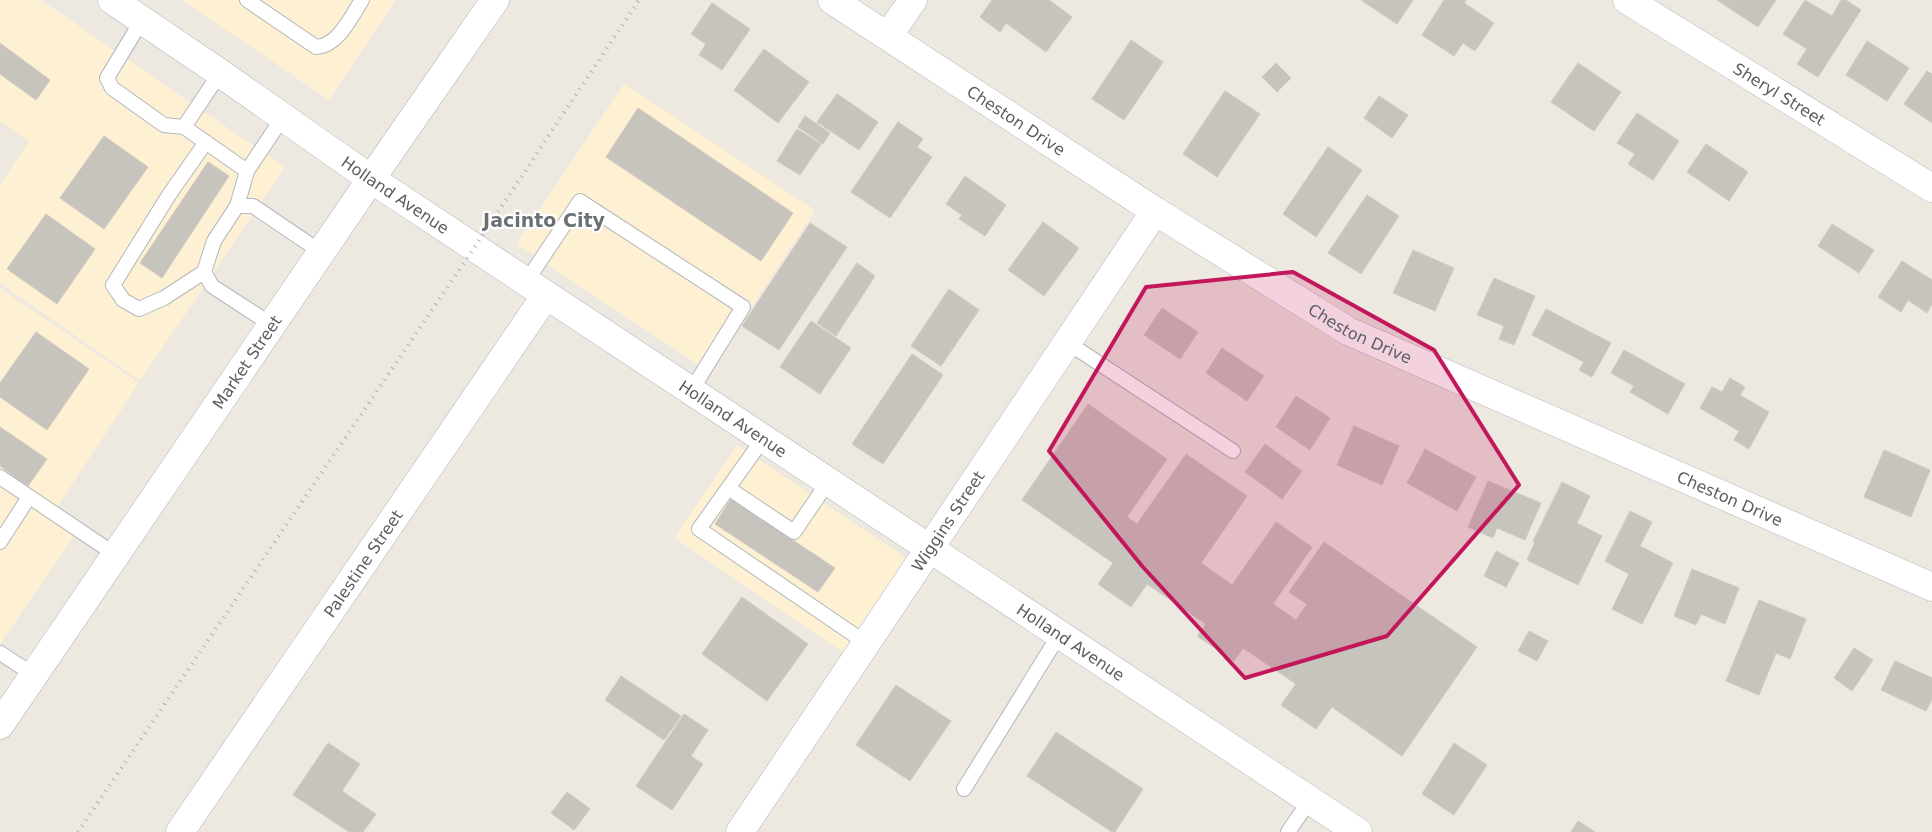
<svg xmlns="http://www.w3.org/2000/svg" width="1932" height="832" font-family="'DejaVu Sans',sans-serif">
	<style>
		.commercial { fill: #fef0d3 }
		.building { fill: #c7c3bd; stroke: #d1c9bf }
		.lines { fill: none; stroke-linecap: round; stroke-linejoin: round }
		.lane-casing { stroke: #b3b7bc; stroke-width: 16 }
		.street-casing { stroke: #b3b7bc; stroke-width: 29 }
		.secondary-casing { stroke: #b2b7bc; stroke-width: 29 }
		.lane { stroke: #fff; stroke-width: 14 }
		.street { stroke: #fff; stroke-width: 28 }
		.secondary { stroke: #fff; stroke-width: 28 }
		.rail { stroke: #b0b1b2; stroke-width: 4; stroke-dasharray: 1 6; stroke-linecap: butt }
		.marked { fill: #c2185b; fill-opacity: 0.2; stroke: #c2185b; stroke-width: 4; stroke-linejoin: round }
		.labels { text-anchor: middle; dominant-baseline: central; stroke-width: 4.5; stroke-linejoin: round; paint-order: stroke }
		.street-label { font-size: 16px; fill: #595e62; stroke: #fff }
		.quarter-label { font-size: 19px; font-weight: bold; fill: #6a7074; stroke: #fff }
	</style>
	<rect width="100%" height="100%" fill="#ede8e0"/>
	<path class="commercial" d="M 0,0 L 41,0 L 285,167 L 140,381 L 0,283 L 0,185 L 29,141 L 0,121 Z
		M 182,0 L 396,0 L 329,100 Z
		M 624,84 L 815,210 L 709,372 L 516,244 Z
		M 0,288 L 139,383 L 51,516 L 76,533 L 0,644 Z
		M 737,445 L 906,558 L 843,652 L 674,538 Z"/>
	<path class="building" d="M 992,0 L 1049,0 L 1072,17 L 1046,52 L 1006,23 L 1000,32 L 980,17 Z
		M 1361,0 L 1413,0 L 1397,24 Z
		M 1444,0 L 1466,0 L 1464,3 L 1494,23 L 1475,51 L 1463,43 L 1454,56 L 1422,35 Z
		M 1717,0 L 1776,0 L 1758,27 Z
		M 1805,0 L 1832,16 L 1841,0 L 1846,0 L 1861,10 L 1818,77 L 1797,64 L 1807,49 L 1783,34 Z
		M 712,3 L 750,29 L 722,70 L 699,55 L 706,44 L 691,34 Z
		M 1131,40 L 1163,62 L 1124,120 L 1092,99 Z
		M 1867,41 L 1909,68 L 1887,101 L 1846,75 Z
		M 0,43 L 50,80 L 36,100 L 0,74 Z
		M 764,49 L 809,82 L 778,123 L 734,90 Z
		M 1276,63 L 1291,78 L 1277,92 L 1262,77 Z
		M 1578,63 L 1621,92 L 1594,131 L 1551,102 Z
		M 1927,71 L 1932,74 L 1932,123 L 1904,104 Z
		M 1225,91 L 1260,114 L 1217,177 L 1183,154 Z
		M 837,94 L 878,122 L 859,150 L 817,122 Z
		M 1379,96 L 1408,115 L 1392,138 L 1364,118 Z
		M 638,108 L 793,213 L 761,261 L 606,157 Z
		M 1637,113 L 1679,141 L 1653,180 L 1628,164 L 1635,154 L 1617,143 Z
		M 805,116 L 830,133 L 823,144 L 798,127 Z
		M 898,122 L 923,139 L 917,147 L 932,157 L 890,218 L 851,192 Z
		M 797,129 L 821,144 L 800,175 L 777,161 Z
		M 104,136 L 148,167 L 104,229 L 60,198 Z
		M 1706,144 L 1748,172 L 1729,201 L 1687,172 Z
		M 1328,147 L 1362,170 L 1316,237 L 1283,214 Z
		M 208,162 L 229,176 L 162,278 L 140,263 Z
		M 965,176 L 1006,205 L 985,236 L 959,219 L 962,215 L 946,204 Z
		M 1367,195 L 1399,216 L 1361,274 L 1328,253 Z
		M 46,214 L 95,249 L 57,304 L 7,269 Z
		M 1043,222 L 1079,248 L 1044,296 L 1008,270 Z
		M 810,223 L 847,247 L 779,350 L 742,326 Z
		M 1832,224 L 1874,250 L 1859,273 L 1818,246 Z
		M 1413,250 L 1454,268 L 1435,311 L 1393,293 Z
		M 1902,261 L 1932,280 L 1932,304 L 1927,313 L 1908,300 L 1901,312 L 1878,297 Z
		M 857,263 L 875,276 L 836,336 L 817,323 Z
		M 1494,278 L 1535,296 L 1514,345 L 1499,339 L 1504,326 L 1477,315 Z
		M 949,289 L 979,310 L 941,366 L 911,346 Z
		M 1162,308 L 1198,332 L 1180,359 L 1144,335 Z
		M 1546,309 L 1611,343 L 1592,377 L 1579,370 L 1584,362 L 1532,335 Z
		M 811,321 L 851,348 L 820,394 L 780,367 Z
		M 36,332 L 89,369 L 47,430 L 0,397 L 0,383 Z
		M 1222,348 L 1264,376 L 1247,401 L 1206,373 Z
		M 1624,350 L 1685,384 L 1668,414 L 1630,392 L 1634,386 L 1611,373 Z
		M 912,354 L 943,375 L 883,464 L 852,444 Z
		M 1730,378 L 1745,387 L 1740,395 L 1769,412 L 1749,449 L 1734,440 L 1739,431 L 1700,408 L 1712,387 L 1722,392 Z
		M 1296,396 L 1330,418 L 1310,450 L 1276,427 Z
		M 1088,404 L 1167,459 L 1127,517 L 1137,524 L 1186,454 L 1247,496 L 1201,563 L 1232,585 L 1276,522 L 1312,547 L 1273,604 L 1296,620 L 1307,604 L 1289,592 L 1324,542 L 1477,647 L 1402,756 L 1332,707 L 1316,729 L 1281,705 L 1296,684 L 1243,648 L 1234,661 L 1197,636 L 1206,624 L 1147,584 L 1131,607 L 1098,584 L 1113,563 L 1022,500 Z
		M 1354,426 L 1399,446 L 1382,485 L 1337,465 Z
		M 0,427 L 47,459 L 28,486 L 0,466 Z
		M 1265,444 L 1302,471 L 1282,499 L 1245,472 Z
		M 1425,449 L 1476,477 L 1457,511 L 1407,483 Z
		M 1884,450 L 1930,470 L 1911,517 L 1864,497 Z
		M 1488,481 L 1541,503 L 1525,540 L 1497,528 L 1493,538 L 1468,527 Z
		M 1562,482 L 1590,496 L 1577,523 L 1602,536 L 1578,585 L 1527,560 L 1535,542 L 1533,541 Z
		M 731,499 L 835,568 L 818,592 L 715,524 Z
		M 1630,511 L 1652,522 L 1640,546 L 1673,563 L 1642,624 L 1612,609 L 1629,574 L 1605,561 Z
		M 1496,551 L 1519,563 L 1506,587 L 1484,576 Z
		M 1692,569 L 1739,588 L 1725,624 L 1701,614 L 1696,625 L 1674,616 Z
		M 742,597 L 808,644 L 767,701 L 702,654 Z
		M 1759,600 L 1806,619 L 1790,659 L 1776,653 L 1759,695 L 1726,681 Z
		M 1529,631 L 1548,641 L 1537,661 L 1518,651 Z
		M 1854,648 L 1873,660 L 1852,691 L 1834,678 Z
		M 1895,661 L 1932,678 L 1932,699 L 1926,711 L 1881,690 Z
		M 621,676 L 681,716 L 664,740 L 605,700 Z
		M 896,685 L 951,721 L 910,781 L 856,745 Z
		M 684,714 L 708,730 L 691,756 L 703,764 L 672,810 L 636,786 Z
		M 1056,732 L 1143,789 L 1115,832 L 1112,832 L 1027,776 Z
		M 328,743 L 360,764 L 342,791 L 376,814 L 363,832 L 349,832 L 293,795 Z
		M 1454,743 L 1487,765 L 1454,815 L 1422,794 Z
		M 567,792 L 590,809 L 574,830 L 551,813 Z
		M 1578,821 L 1595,832 L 1571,832 Z"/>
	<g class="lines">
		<g class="lane-casing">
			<path id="lane" d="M 247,0 L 316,47 C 338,46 351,17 362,0
				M 142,20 L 107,78 L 112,88 L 164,125 L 184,127 L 247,171 L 283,117
				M 184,127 L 220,73
				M 237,206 L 247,171
				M 204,272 L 164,298 L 139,309 L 123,300 L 113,285 L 169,195 L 206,142
				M 526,282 L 580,201 L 743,307 L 691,391
				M 272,325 L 212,286 L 204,272 L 214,241 L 237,206 L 253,206 L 321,252
				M 1068,343 L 1233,451
				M 763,439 L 699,529 L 866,643
				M 0,477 L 116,555
				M 728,488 L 794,532 L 828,482
				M 0,542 L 29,497
				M 0,653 L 34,675
				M 964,789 L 1059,635
				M 1288,832 L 1310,800"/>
		</g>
		<g class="street-casing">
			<g id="street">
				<path id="s1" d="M 832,0 L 1155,211 L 1348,331 L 1932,587"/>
				<path id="s2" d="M 1627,0 L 1932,188"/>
				<path d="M 888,36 L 913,0"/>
				<path id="s3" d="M 180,832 L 546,295"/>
				<path id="s4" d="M 740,832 L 1155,211"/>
			</g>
		</g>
		<g class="secondary-casing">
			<g id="secondary">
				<path id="s5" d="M 112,0 L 220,73 L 371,179 L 1358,832"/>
				<path id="s6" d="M 0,725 L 371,179 L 495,0"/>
			</g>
		</g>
		<use href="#lane" class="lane"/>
		<use href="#street" class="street"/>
		<use href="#secondary" class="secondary"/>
		<path class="rail" d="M 78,832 L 474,248 L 639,0"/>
	</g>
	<path class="marked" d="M 1293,272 L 1434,350 L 1519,485 L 1387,636 L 1245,678 L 1142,566 L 1049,451 L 1146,287 Z"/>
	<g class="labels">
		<g class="street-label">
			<text stroke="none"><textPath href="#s2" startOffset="179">Sheryl Street</textPath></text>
			<text stroke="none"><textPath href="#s1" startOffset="220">Cheston Drive</textPath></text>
			<text stroke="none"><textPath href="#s5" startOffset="344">Holland Avenue</textPath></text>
			<text stroke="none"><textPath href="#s1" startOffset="625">Cheston Drive</textPath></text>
			<text stroke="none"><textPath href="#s6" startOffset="439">Market Street</textPath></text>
			<text stroke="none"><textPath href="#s5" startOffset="749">Holland Avenue</textPath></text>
			<text stroke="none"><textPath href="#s1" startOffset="1030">Cheston Drive</textPath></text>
			<text stroke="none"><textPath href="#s4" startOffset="374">Wiggins Street</textPath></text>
			<text stroke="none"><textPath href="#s3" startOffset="325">Palestine Street</textPath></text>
			<text stroke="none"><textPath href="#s5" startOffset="1154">Holland Avenue</textPath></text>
		</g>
		<g class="quarter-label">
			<text x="544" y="220">Jacinto City</text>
		</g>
	</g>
</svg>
